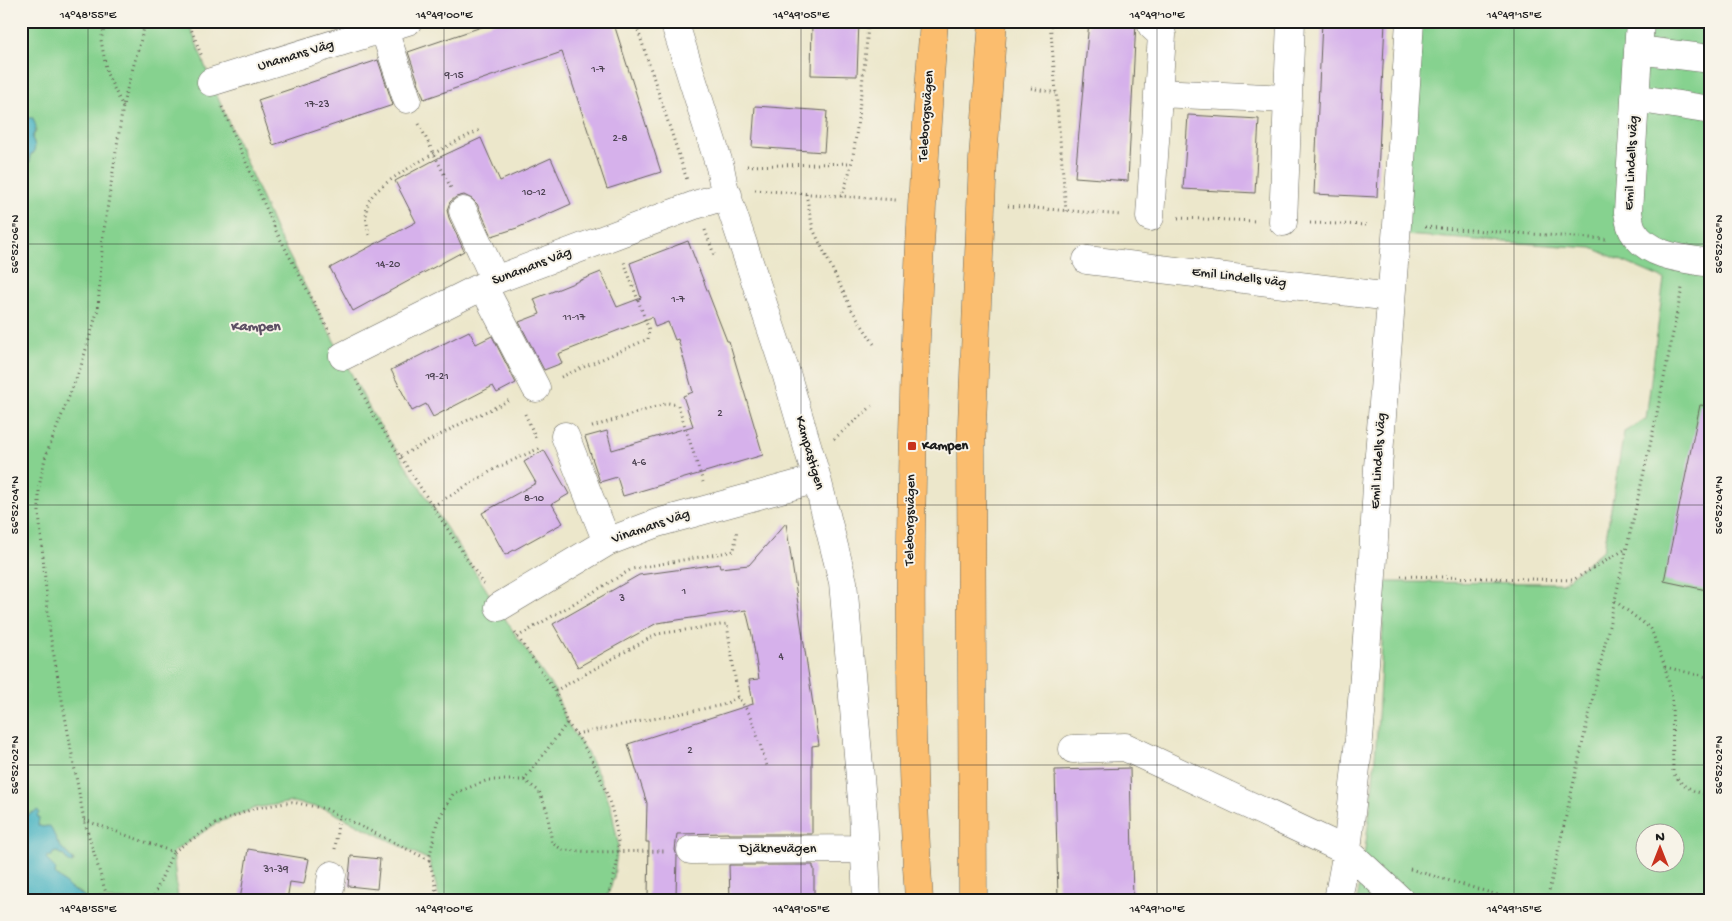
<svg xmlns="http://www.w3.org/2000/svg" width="1732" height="921" font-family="'Gochi Hand',sans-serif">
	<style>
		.green { fill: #86d28f; stroke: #517756; fill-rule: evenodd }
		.water { fill: #45b2c1; stroke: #30676e }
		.building { fill: #d6b1eb }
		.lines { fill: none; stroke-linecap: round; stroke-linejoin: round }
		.minor-casing { stroke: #656359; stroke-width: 29 }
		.major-casing { stroke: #656359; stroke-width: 29 }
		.path { stroke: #656359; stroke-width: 3; stroke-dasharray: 1 4; stroke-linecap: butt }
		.minor { stroke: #fff; stroke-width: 28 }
		.major { stroke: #fbbd6e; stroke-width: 28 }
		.ticks { fill: none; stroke: #1c1c1c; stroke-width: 1; stroke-opacity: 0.45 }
		.poi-dot { fill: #c8321e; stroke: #f7f3e8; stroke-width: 2 }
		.labels { text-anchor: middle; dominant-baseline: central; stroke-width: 4; stroke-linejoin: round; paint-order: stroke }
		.number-label { font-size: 11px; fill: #4a4150 }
		.street-label { font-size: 14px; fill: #1c1c1c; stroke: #f7f3e8 }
		.poi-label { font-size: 14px; font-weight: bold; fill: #1c1c1c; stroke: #f7f3e8; text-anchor: start }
		.neighbourhood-label { font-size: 15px; font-weight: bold; fill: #5d5064; stroke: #f7f3e8 }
		.neatline { fill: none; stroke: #1c1c1c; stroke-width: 2 }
		.ticks-label { font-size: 12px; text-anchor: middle; fill: #1c1c1c }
	</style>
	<rect width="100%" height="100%" fill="#f7f3e8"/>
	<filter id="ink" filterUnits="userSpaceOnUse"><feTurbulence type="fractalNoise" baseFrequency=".02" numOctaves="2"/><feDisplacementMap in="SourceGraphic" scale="10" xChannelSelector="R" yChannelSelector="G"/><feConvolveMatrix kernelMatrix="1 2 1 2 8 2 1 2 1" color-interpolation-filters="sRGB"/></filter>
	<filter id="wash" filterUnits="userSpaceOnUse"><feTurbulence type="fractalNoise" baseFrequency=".0096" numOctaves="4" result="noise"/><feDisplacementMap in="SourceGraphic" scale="20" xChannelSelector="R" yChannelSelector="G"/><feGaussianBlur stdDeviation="1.12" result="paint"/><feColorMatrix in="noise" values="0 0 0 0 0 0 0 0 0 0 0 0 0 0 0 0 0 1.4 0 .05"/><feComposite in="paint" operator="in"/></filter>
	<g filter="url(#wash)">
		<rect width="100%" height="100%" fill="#ece7cb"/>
		<path class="green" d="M 21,21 L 188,21 L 211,82 L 276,231 L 372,413 L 517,637 L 555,691 L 567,723 L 586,751 L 599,776 L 611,807 L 618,843 L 614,877 L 606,900 L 440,900 L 429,860 L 326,809 L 292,802 L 255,808 L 215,824 L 173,852 L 178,900 L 85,900 L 81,893 L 71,889 L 55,874 L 55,868 L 47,860 L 47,857 L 53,853 L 57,852 L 64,856 L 68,862 L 74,862 L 74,861 L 59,845 L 50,828 L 47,826 L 42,827 L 38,825 L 37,815 L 32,812 L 31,815 L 25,813 L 24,806 L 21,806 L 21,163 L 27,163 L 30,155 L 34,153 L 34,142 L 32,138 L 36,131 L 33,118 L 24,120 L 21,123 Z
			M 1417,21 L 1711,21 L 1711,900 L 1357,900 C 1376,795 1380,688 1385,582 L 1563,583 L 1604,549 L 1624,432 L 1646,419 L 1664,279 L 1592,248 L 1403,235 ZM 1644,834 L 1674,834 L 1674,864 L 1644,864 Z"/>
		<path class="water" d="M 28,118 L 33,118 C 38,132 36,126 32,138 L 35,146 L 34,152 L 30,155 L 30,162 L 21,163 L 21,123 Z
			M 21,806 L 26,808 L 25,813 L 28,815 L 38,810 L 39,813 L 37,816 L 39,818 L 38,825 L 42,827 L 50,826 L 59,845 L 73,860 L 72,863 L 69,863 L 64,856 L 57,852 L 53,853 L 52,856 L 47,857 L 47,860 L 56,869 L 55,874 L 71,889 L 84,896 L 85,900 L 21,900 Z"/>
		<g id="blocks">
			<path class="building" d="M 499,21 L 613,21 L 661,172 L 607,189 L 562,52 L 424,99 L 408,52 Z
				M 812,21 L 859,21 L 857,76 L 811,75 Z
				M 1089,21 L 1136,21 L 1128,181 L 1075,177 Z
				M 1322,21 L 1385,21 L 1377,197 L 1314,194 Z
				M 378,60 L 393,105 L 273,145 L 258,100 Z
				M 755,106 L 827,111 L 824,152 L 752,147 Z
				M 1188,115 L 1259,119 L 1255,193 L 1183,189 Z
				M 481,138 L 500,181 L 551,158 L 571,204 L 517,228 L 492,236 L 477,204 L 472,199 L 464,195 L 456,197 L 450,202 L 447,210 L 449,218 L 464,251 L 353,311 L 330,268 L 416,222 L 395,181 L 440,157 Z
				M 688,241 L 727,341 L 729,341 L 763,455 L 623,496 L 617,477 L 600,482 L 585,437 L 607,431 L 612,450 L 693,426 L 683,396 L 693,392 L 678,339 L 675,340 L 668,322 L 655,327 L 652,317 L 558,354 L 562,363 L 544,370 L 519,322 L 540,314 L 534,299 L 601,272 L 617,307 L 641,298 L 630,263 Z
				M 469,331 L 476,344 L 492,336 L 516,383 L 497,393 L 493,386 L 433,417 L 426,404 L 412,411 L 391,370 Z
				M 1700,405 L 1711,406 L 1711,591 L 1664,581 Z
				M 544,450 L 569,494 L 552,504 L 563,523 L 505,555 L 482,513 L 536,483 L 524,462 Z
				M 786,523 L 819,745 L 812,746 L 812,834 L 728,834 L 728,833 L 677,834 L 675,850 L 677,856 L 676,896 L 648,896 L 649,842 L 646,842 L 647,803 L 628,744 L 753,704 L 749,680 L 759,679 L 752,635 L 746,610 L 657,623 L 578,667 L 553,624 L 639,575 L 719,564 L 720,568 L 749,565 Z
				M 1130,768 L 1133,900 L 1058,900 L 1055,770 Z
				M 248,849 L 309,859 L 304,884 L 290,882 L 287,900 L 240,900 Z
				M 351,856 L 380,859 L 377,889 L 348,886 Z
				M 729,865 L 813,865 L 813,868 L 814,868 L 814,900 L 730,900 Z"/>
		</g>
	</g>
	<g filter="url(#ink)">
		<use href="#blocks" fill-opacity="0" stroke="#656359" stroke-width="1"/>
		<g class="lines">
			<g class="minor-casing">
				<path id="minor" d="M 674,21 L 720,167 L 724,187 L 786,373 L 817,479 L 843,582 L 863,812 L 867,900
					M 1640,21 L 1628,212 C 1629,218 1630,226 1633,231 C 1648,257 1685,259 1711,263
					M 384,29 L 407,99
					M 1638,50 L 1711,59
					M 211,82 L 408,21
					M 1158,93 L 1287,99
					M 1635,98 L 1711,110
					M 463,211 L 495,280
					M 1150,217 L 1162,35 L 1152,26 L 1152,21
					M 1283,222 L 1291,21
					M 1087,260 L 1391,297
					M 483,286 L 536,388
					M 343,356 L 495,280 L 695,205 L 728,195
					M 565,436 L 607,542
					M 499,607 L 607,542 L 657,523 L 817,479
					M 1073,749 L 1125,747 L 1347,851 L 1400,900
					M 691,850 L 865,849
					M 328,900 L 332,875
					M 1338,900 L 1347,851 L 1359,739 L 1372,575 L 1378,467 L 1397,225 L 1410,21"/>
			</g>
			<g class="major-casing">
				<path id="major" d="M 919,900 C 911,779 910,658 911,538 C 913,365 921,193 934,21
					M 973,900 L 971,448 L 983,159 L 993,21"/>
			</g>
			<path class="path" d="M 106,21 L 101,40 L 107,74 L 123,107
				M 188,21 L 202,57
				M 635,21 L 687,180
				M 1050,21 L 1066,211
				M 1031,88 L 1056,93
				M 222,107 L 276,231 L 330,333
				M 419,124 L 451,188
				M 747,166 L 851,163
				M 755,190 L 896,200
				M 806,194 L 813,229 L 852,310 L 874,344
				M 841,197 C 854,167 856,134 860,102 C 863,75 867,48 868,21
				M 1008,206 L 1122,215
				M 1178,218 L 1257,221
				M 1310,223 L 1369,225
				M 1425,227 L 1606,239
				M 705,230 L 715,257
				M 369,235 C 367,223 364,213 369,201 C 377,181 458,140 480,130
				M 561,377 L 648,339 L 649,330 L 624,262
				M 356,380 L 372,413 L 484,585
				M 525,414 L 536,438
				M 592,427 L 668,403 L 678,405 L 703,482
				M 834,439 L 872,406
				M 401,456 L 462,423 L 512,399
				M 433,506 L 496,468 L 540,448
				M 1401,576 L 1573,580 L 1626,549
				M 1615,601 L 1651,629 L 1665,667 L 1672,697 L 1673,773 L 1683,785 L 1697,792 L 1711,796
				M 517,637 L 632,569 L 734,551 L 737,529
				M 1665,667 L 1711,678
				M 555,691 L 657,634 L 727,624 L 738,697 L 751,716 L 767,766
				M 567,723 C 593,753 615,804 618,843 C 619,861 613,884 606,900
				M 576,734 L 723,705 L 738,697
				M 524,780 L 539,791 L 547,811 L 552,843 L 563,850 L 593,852 L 664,851
				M 84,820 L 173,852 L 215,824 L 255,808 L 292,802 L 326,809 L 429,860 L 437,822 L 453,794 L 488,780 L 524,780 L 567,723 L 555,691 L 513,630
				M 335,849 L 339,815
				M 429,860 L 440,900
				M 1410,869 L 1515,900
				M 108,900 L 84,820 L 50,634 L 39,513 L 39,487 L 45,458 L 81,366 L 98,309 L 103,236 L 124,100 L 146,21
				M 152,900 L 173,852
				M 433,900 L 435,888
				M 1547,900 L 1655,423 L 1682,288"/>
			<use href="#minor" class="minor"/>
			<use href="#major" class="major"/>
		</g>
	</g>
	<path class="ticks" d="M 88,21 L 88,900M 444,21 L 444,900M 801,21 L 801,900M 1157,21 L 1157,900M 1514,21 L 1514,900M 21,244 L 1711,244M 21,505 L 1711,505M 21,765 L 1711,765"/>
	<rect class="poi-dot" x="907" y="441" width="10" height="10" rx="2.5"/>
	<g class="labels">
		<g class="number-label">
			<text x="598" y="70">1-7</text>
			<text x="454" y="76">9-15</text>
			<text x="317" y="105">17-23</text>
			<text x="620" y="139">2-8</text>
			<text x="534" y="193">10-12</text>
			<text x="388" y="265">14-20</text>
			<text x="678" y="300">1-7</text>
			<text x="574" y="318">11-17</text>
			<text x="437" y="377">19-21</text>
			<text x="720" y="414">2</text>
			<text x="639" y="463">4-6</text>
			<text x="534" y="499">8-10</text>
			<text x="684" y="592">1</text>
			<text x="622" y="599">3</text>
			<text x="781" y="657">4</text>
			<text x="690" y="751">2</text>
			<text x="276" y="870">31-39</text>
		</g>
		<g class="street-label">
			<text transform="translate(296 56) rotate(-17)">Unamans Väg</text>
			<text transform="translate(927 116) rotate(-86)">Teleborgsvägen</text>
			<text transform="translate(1632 163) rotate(-87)">Emil Lindells väg</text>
			<text transform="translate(532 267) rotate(-21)">Sunamans Väg</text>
			<text transform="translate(1239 278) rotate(7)">Emil Lindells väg</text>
			<text transform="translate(809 453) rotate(74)">Kampastigen</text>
			<text transform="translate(1379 461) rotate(-86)">Emil Lindells Väg</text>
			<text transform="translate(911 520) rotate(-89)">Teleborgsvägen</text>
			<text transform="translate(651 527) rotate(-19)">Vinamans Väg</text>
			<text x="778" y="849">Djäknevägen</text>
		</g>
		<g class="poi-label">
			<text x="922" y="446">Kampen</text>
		</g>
		<g class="neighbourhood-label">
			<text x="256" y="327">Kampen</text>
		</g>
	</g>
	<rect width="1732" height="921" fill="none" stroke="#f7f3e8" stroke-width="55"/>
	<g transform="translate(1660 848)"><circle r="24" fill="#f7f3e8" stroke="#9f9d96"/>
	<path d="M0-4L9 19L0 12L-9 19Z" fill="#c8321e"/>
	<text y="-8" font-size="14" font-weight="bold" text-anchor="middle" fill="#1c1c1c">N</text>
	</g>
	<rect x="28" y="28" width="1676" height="866" class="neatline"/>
	<g class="ticks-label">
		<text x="88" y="18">14°48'55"E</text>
		<text x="444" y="18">14°49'00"E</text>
		<text x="801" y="18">14°49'05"E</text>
		<text x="1157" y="18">14°49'10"E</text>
		<text x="1514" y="18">14°49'15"E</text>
		<text transform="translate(14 244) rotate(-90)" y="4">56°52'06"N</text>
		<text transform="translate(1718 244) rotate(-90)" y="4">56°52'06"N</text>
		<text transform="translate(14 505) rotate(-90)" y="4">56°52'04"N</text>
		<text transform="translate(1718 505) rotate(-90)" y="4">56°52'04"N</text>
		<text transform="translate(14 765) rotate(-90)" y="4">56°52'02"N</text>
		<text transform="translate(1718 765) rotate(-90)" y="4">56°52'02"N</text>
		<text x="88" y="912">14°48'55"E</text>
		<text x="444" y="912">14°49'00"E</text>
		<text x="801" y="912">14°49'05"E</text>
		<text x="1157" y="912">14°49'10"E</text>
		<text x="1514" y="912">14°49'15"E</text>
	</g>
</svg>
